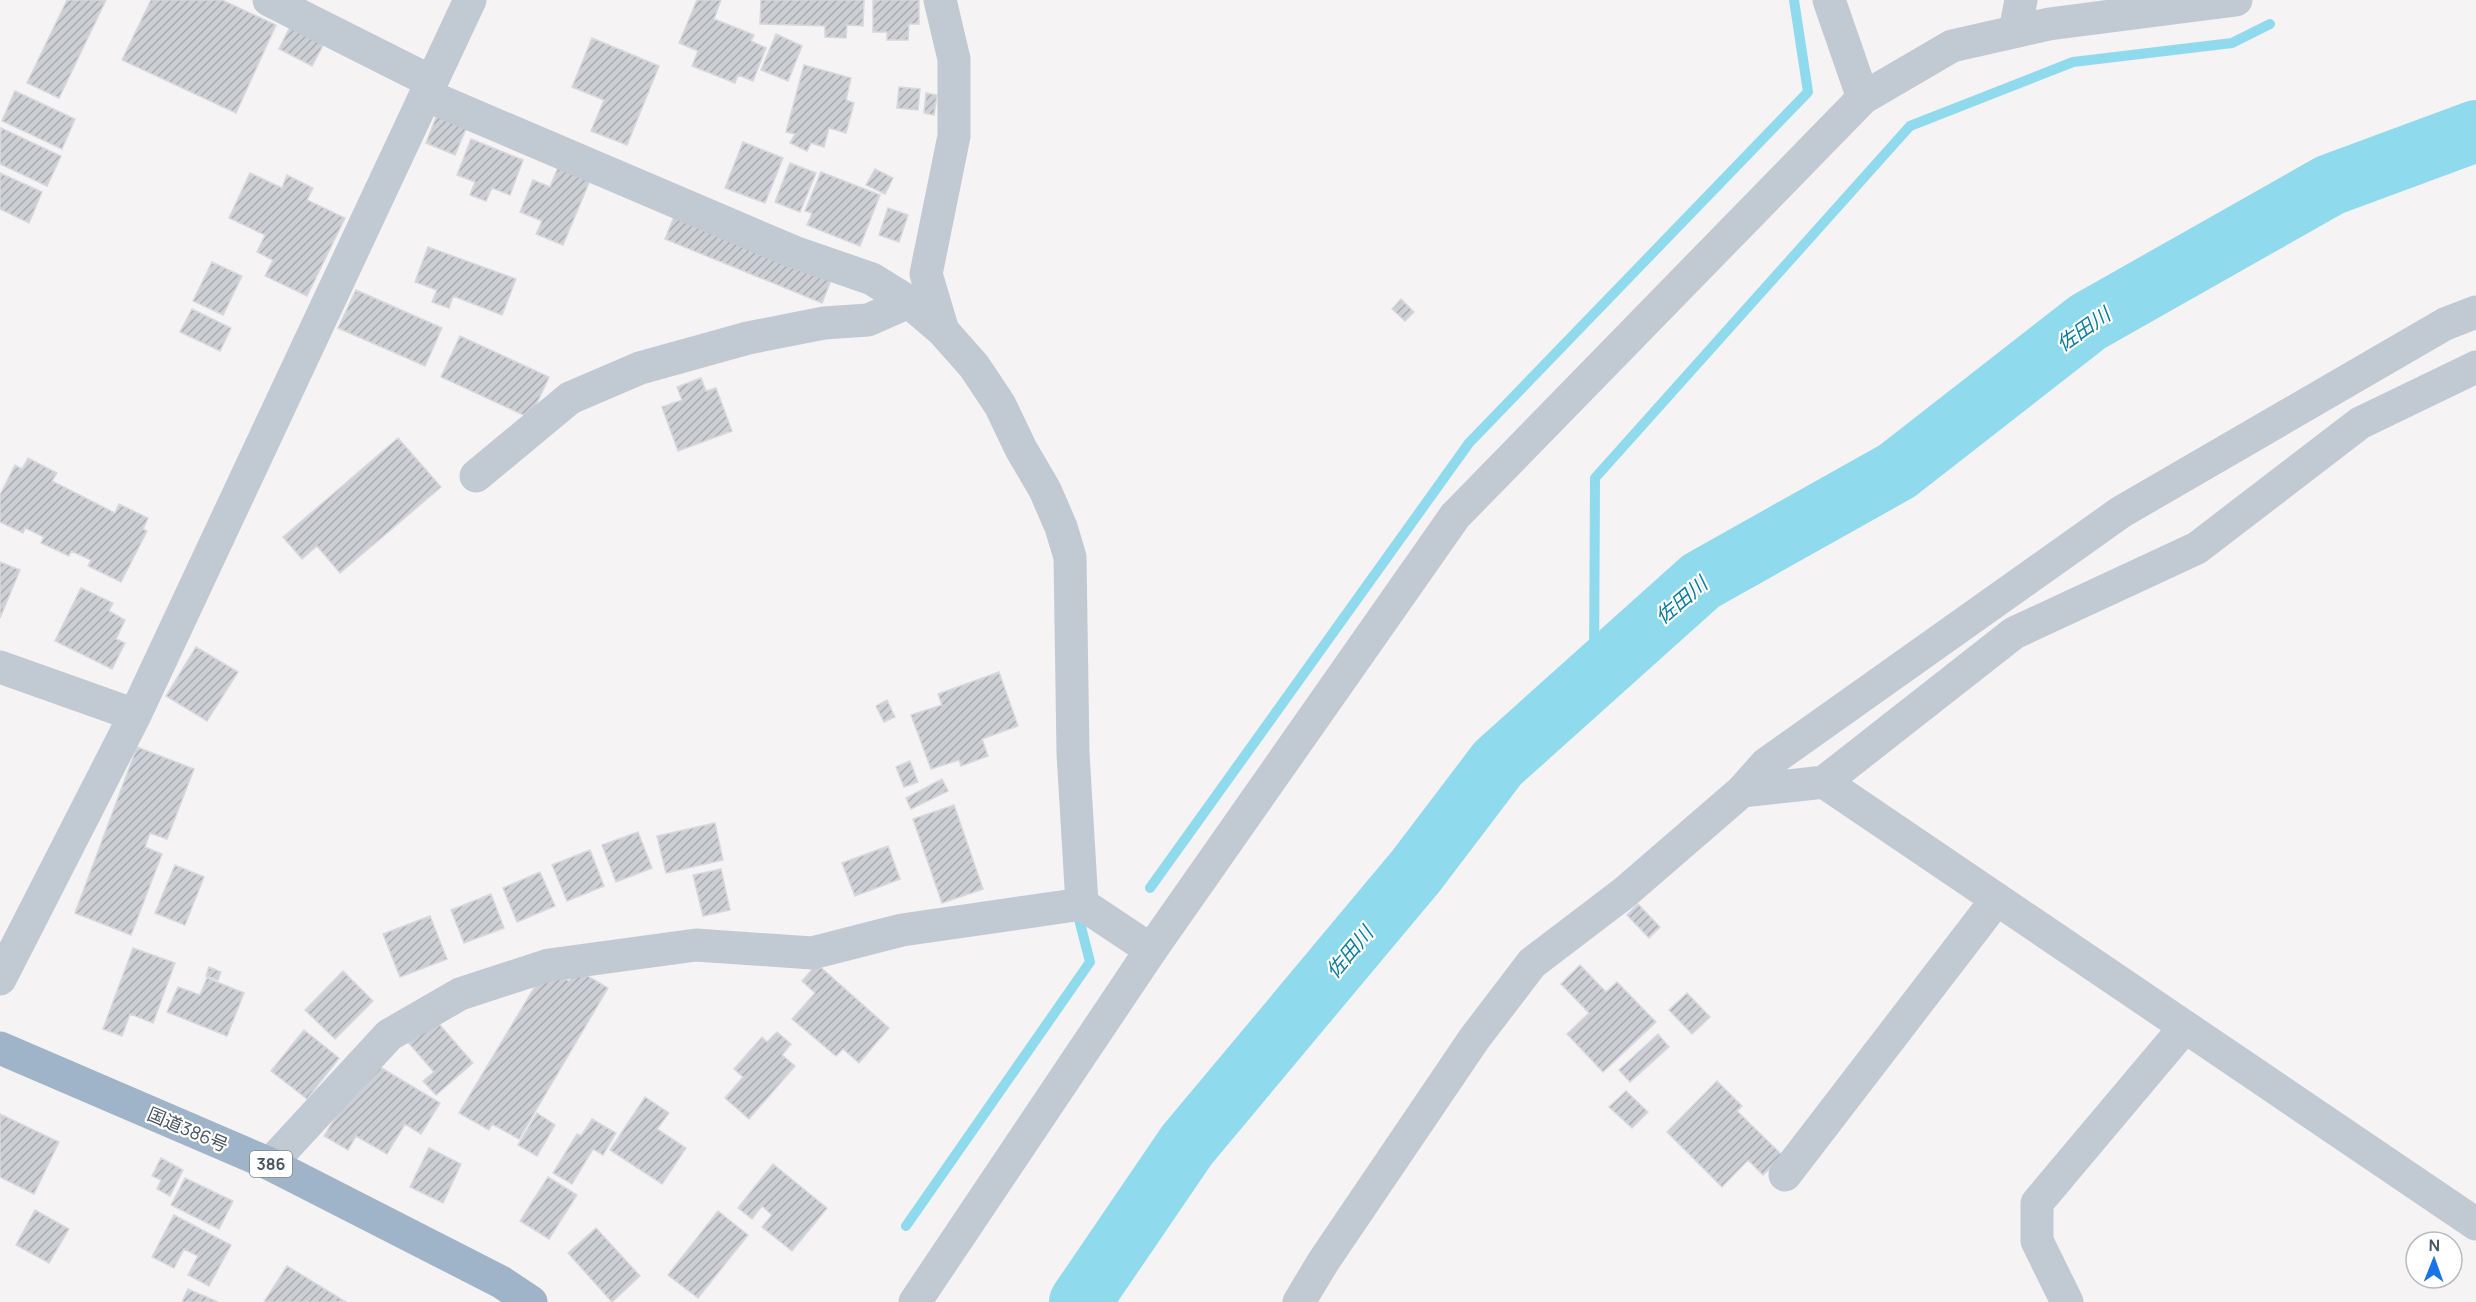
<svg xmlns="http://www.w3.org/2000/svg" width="2476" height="1302" font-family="Manrope,'Noto Sans JP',sans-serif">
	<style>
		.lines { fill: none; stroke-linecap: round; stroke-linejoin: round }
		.stream { stroke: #90daee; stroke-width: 10 }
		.river { stroke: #90daee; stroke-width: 62 }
		.building { fill: url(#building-hatch); stroke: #d7d9de; stroke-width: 1.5 }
		.minor { stroke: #c1cad2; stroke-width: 33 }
		.tertiary { stroke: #c1cad2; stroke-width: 33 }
		.trunk { stroke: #9fb4c9; stroke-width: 33 }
		.labels { text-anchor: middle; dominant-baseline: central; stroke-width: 4.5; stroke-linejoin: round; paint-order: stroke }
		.shield { fill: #fff; stroke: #808990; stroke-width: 1.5 }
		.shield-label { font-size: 16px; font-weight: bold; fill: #4a5661 }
		.street-label { font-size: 18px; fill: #4a5661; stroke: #fff }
		.water-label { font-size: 20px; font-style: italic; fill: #0c7c9b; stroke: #fff }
	</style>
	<defs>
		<pattern id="building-hatch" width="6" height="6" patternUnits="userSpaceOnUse" patternTransform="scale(1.5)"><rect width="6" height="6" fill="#cdcfd5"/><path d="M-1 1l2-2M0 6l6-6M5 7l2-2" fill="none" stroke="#a8abb0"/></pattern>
	</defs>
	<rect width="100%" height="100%" fill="#f5f3f3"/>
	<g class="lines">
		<path class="stream" d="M 1594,676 L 1595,478 L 1910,126 L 2073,62 L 2232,43 L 2270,24
			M 1150,888 L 1469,443 L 1808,92 L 1794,0
			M 906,1226 L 1090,962 L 1079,919"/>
		<path class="river" d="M 1080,1302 L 1187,1145 L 1416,871 L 1498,763 L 1701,581 L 1897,471 L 2088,322 L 2330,185 L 2476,131"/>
	</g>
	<path class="building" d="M 67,0 L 106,0 L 59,98 L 27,83 Z
		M 151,0 L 222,0 L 276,25 L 236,113 L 122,60 Z
		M 697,0 L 721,0 L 714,19 L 754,35 L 751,41 L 766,48 L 753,81 L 738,75 L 735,83 L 692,66 L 698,51 L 679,43 Z
		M 761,0 L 864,0 L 863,26 L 847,25 L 846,38 L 825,37 L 825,26 L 760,24 Z
		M 873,0 L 919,0 L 919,24 L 909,24 L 908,40 L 887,40 L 887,32 L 873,32 Z
		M 294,19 L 328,36 L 312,66 L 279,49 Z
		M 776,34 L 802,46 L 788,81 L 761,70 Z
		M 592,38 L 659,66 L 627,145 L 591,131 L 604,100 L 572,87 Z
		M 804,65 L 851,78 L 846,100 L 854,103 L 846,133 L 829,128 L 824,147 L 811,143 L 807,151 L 790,143 L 795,134 L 786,132 Z
		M 899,87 L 920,89 L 918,110 L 897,108 Z
		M 15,91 L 75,119 L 62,149 L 2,121 Z
		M 926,93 L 937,95 L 934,115 L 924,113 Z
		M 438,112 L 468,124 L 455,155 L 426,143 Z
		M 1,128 L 61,156 L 47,186 L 0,164 Z
		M 471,139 L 523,160 L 510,195 L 492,188 L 486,201 L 470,195 L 475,182 L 457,175 Z
		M 743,142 L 783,158 L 765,203 L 725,188 Z
		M 790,163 L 816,173 L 800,212 L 775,202 Z
		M 559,165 L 591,178 L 563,245 L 536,234 L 542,221 L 520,212 L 533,180 L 550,187 Z
		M 875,169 L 893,178 L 885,194 L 866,185 Z
		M 821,172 L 880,195 L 860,246 L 807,225 L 812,213 L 805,211 Z
		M 0,173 L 42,192 L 29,223 L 0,209 Z
		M 250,173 L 282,188 L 287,175 L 313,188 L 307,200 L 345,218 L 307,296 L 265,276 L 273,260 L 257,252 L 265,235 L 229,218 Z
		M 888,208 L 908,215 L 899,242 L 879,235 Z
		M 677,209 L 834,273 L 822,303 L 665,239 Z
		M 428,247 L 516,279 L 502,315 L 453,296 L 449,308 L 432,302 L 437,290 L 415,282 Z
		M 212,262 L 242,276 L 223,315 L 193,301 Z
		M 356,290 L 442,328 L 425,366 L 338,328 Z
		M 1401,299 L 1414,312 L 1405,321 L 1392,309 Z
		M 192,309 L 231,328 L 220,351 L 180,332 Z
		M 460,336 L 549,377 L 530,418 L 441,377 Z
		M 701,378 L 706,391 L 716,388 L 732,431 L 678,451 L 662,407 L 682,400 L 677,387 Z
		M 398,438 L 441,487 L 340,573 L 317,546 L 302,559 L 283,537 Z
		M 28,458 L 57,473 L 52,481 L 115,513 L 119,504 L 148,518 L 143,529 L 147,531 L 121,582 L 88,566 L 91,560 L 71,551 L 69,556 L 41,543 L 44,537 L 25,528 L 23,533 L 0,522 L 0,495 L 15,465 L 22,469 Z
		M 0,562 L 20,570 L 0,618 Z
		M 81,588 L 113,603 L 109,611 L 125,620 L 116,639 L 125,643 L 112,669 L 55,641 Z
		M 196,647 L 238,672 L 207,721 L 166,696 Z
		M 999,672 L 1018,726 L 982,739 L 988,756 L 961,766 L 959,760 L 931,769 L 911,715 L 942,705 L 938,694 Z
		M 887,700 L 895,717 L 884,722 L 876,706 Z
		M 137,747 L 194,769 L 167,839 L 150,833 L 145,847 L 162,854 L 131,935 L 75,913 Z
		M 910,761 L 918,782 L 904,787 L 896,767 Z
		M 942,779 L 948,791 L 911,809 L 906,798 Z
		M 954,805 L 983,889 L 942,903 L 913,819 Z
		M 715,823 L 723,860 L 666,873 L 657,836 Z
		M 638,832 L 652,868 L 616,882 L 602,845 Z
		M 888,846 L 900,879 L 855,896 L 842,863 Z
		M 590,850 L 604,886 L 567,901 L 552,865 Z
		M 175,865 L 204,877 L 185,925 L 155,913 Z
		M 721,869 L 730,910 L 703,916 L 693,875 Z
		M 540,872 L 555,906 L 517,922 L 503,888 Z
		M 491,894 L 504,928 L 464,943 L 451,910 Z
		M 1638,904 L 1660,927 L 1649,938 L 1627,915 Z
		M 430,916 L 447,959 L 400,977 L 383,934 Z
		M 133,948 L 175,963 L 153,1023 L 130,1014 L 122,1036 L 103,1029 Z
		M 817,964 L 889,1028 L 859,1063 L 843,1049 L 836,1056 L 792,1019 L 815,993 L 802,981 Z
		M 1580,965 L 1606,992 L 1617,982 L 1656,1022 L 1603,1072 L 1567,1034 L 1589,1013 L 1561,984 Z
		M 209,967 L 221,972 L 218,980 L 206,976 Z
		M 546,968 L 569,981 L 576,969 L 608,988 L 519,1139 L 492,1124 L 489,1130 L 459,1113 Z
		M 343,971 L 373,1001 L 335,1039 L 305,1010 Z
		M 207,978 L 244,993 L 227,1036 L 167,1012 L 178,987 L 200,995 Z
		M 1687,993 L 1710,1017 L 1692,1034 L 1669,1010 Z
		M 433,1017 L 473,1063 L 436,1095 L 423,1081 L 434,1072 L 406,1040 Z
		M 304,1030 L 339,1058 L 307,1099 L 271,1071 Z
		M 777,1032 L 791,1044 L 782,1055 L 795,1066 L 749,1119 L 725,1098 L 743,1077 L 734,1069 L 762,1037 L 767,1042 Z
		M 1658,1034 L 1669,1047 L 1630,1082 L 1619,1070 Z
		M 370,1061 L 440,1103 L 421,1134 L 405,1124 L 387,1154 L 356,1136 L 348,1150 L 324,1136 Z
		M 1717,1081 L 1742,1106 L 1737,1111 L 1783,1156 L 1763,1175 L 1748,1160 L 1722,1187 L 1667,1132 Z
		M 1626,1091 L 1648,1112 L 1632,1128 L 1609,1107 Z
		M 645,1097 L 669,1113 L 657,1129 L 686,1148 L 662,1184 L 610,1150 Z
		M 537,1113 L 555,1125 L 537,1156 L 518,1145 Z
		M 0,1114 L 59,1142 L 34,1194 L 0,1177 Z
		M 592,1119 L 616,1133 L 603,1155 L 593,1149 L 572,1184 L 553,1173 L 577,1134 L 581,1136 Z
		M 429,1148 L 461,1164 L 443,1203 L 410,1187 Z
		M 161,1158 L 183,1170 L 170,1196 L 157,1189 L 161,1180 L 152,1176 Z
		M 773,1164 L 827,1208 L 792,1251 L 762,1227 L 772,1215 L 762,1206 L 752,1219 L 738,1208 Z
		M 548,1177 L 577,1195 L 549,1239 L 520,1221 Z
		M 185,1178 L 233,1201 L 219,1229 L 171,1205 Z
		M 35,1210 L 69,1229 L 49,1263 L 16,1245 Z
		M 718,1211 L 748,1235 L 698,1298 L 668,1275 Z
		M 174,1215 L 231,1245 L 209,1286 L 188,1275 L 198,1256 L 184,1249 L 174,1268 L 152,1257 Z
		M 596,1228 L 640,1276 L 612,1302 L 568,1253 Z
		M 287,1266 L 346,1302 L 264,1302 Z
		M 188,1289 L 218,1302 L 182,1302 Z"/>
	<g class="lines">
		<path class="minor" d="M 269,0 L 432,82
			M 940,0 L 954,59 L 954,136 L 926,274 L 943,331
			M 1829,0 L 1863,98
			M 2015,31 L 2021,0
			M 426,95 L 794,252 L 872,279 L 909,302 L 943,331 L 974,366 L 1000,405 L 1021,449 L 1045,490 L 1061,527 L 1070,557 L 1073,753 L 1082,904
			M 476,476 L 570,398 L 640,368 L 748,338 L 824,323 L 868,320 L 909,302
			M 0,667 L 135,715
			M 1824,782 L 2014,633 L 2197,548 L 2360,423 L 2476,367
			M 1742,791 L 1766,764 L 2121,512 L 2445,324 L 2476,312
			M 0,979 L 135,715 L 470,0
			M 270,1164 L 389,1035 L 460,994 L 549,965 L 696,945 L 812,953 L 902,930 L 1082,904 L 1151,950
			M 1785,1175 L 1997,899
			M 1299,1302 L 1323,1262 L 1474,1039 L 1532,963 L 1624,893 L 1742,791 L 1824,782 L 2476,1224
			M 2067,1302 L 2037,1241 L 2037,1203 L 2185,1027"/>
		<path class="tertiary" d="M 915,1302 L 1151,950 L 1455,516 L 1863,98 L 1952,46 L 2049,24 L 2236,0"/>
		<path class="trunk" d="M 0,1048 L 270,1164 L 501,1282 L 531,1302"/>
	</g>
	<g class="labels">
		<rect class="shield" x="250" y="1151" width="42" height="26" rx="4.5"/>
		<g class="shield-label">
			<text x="271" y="1164">386</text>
		</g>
		<g class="street-label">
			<text transform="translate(188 1129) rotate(23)">国道386号</text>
		</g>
		<g class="water-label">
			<text transform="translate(2083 329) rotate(-35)">佐田川</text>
			<text transform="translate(1681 600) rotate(-40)">佐田川</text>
			<text transform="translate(1349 952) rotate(-50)">佐田川</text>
		</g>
	</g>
	<g transform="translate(2434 1260) rotate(1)"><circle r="28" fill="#ffffff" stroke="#b7bbc0" stroke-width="1.5"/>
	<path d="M0-4.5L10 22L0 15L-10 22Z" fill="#1a73e8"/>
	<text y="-9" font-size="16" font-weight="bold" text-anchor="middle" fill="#4a5661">N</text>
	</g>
</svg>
